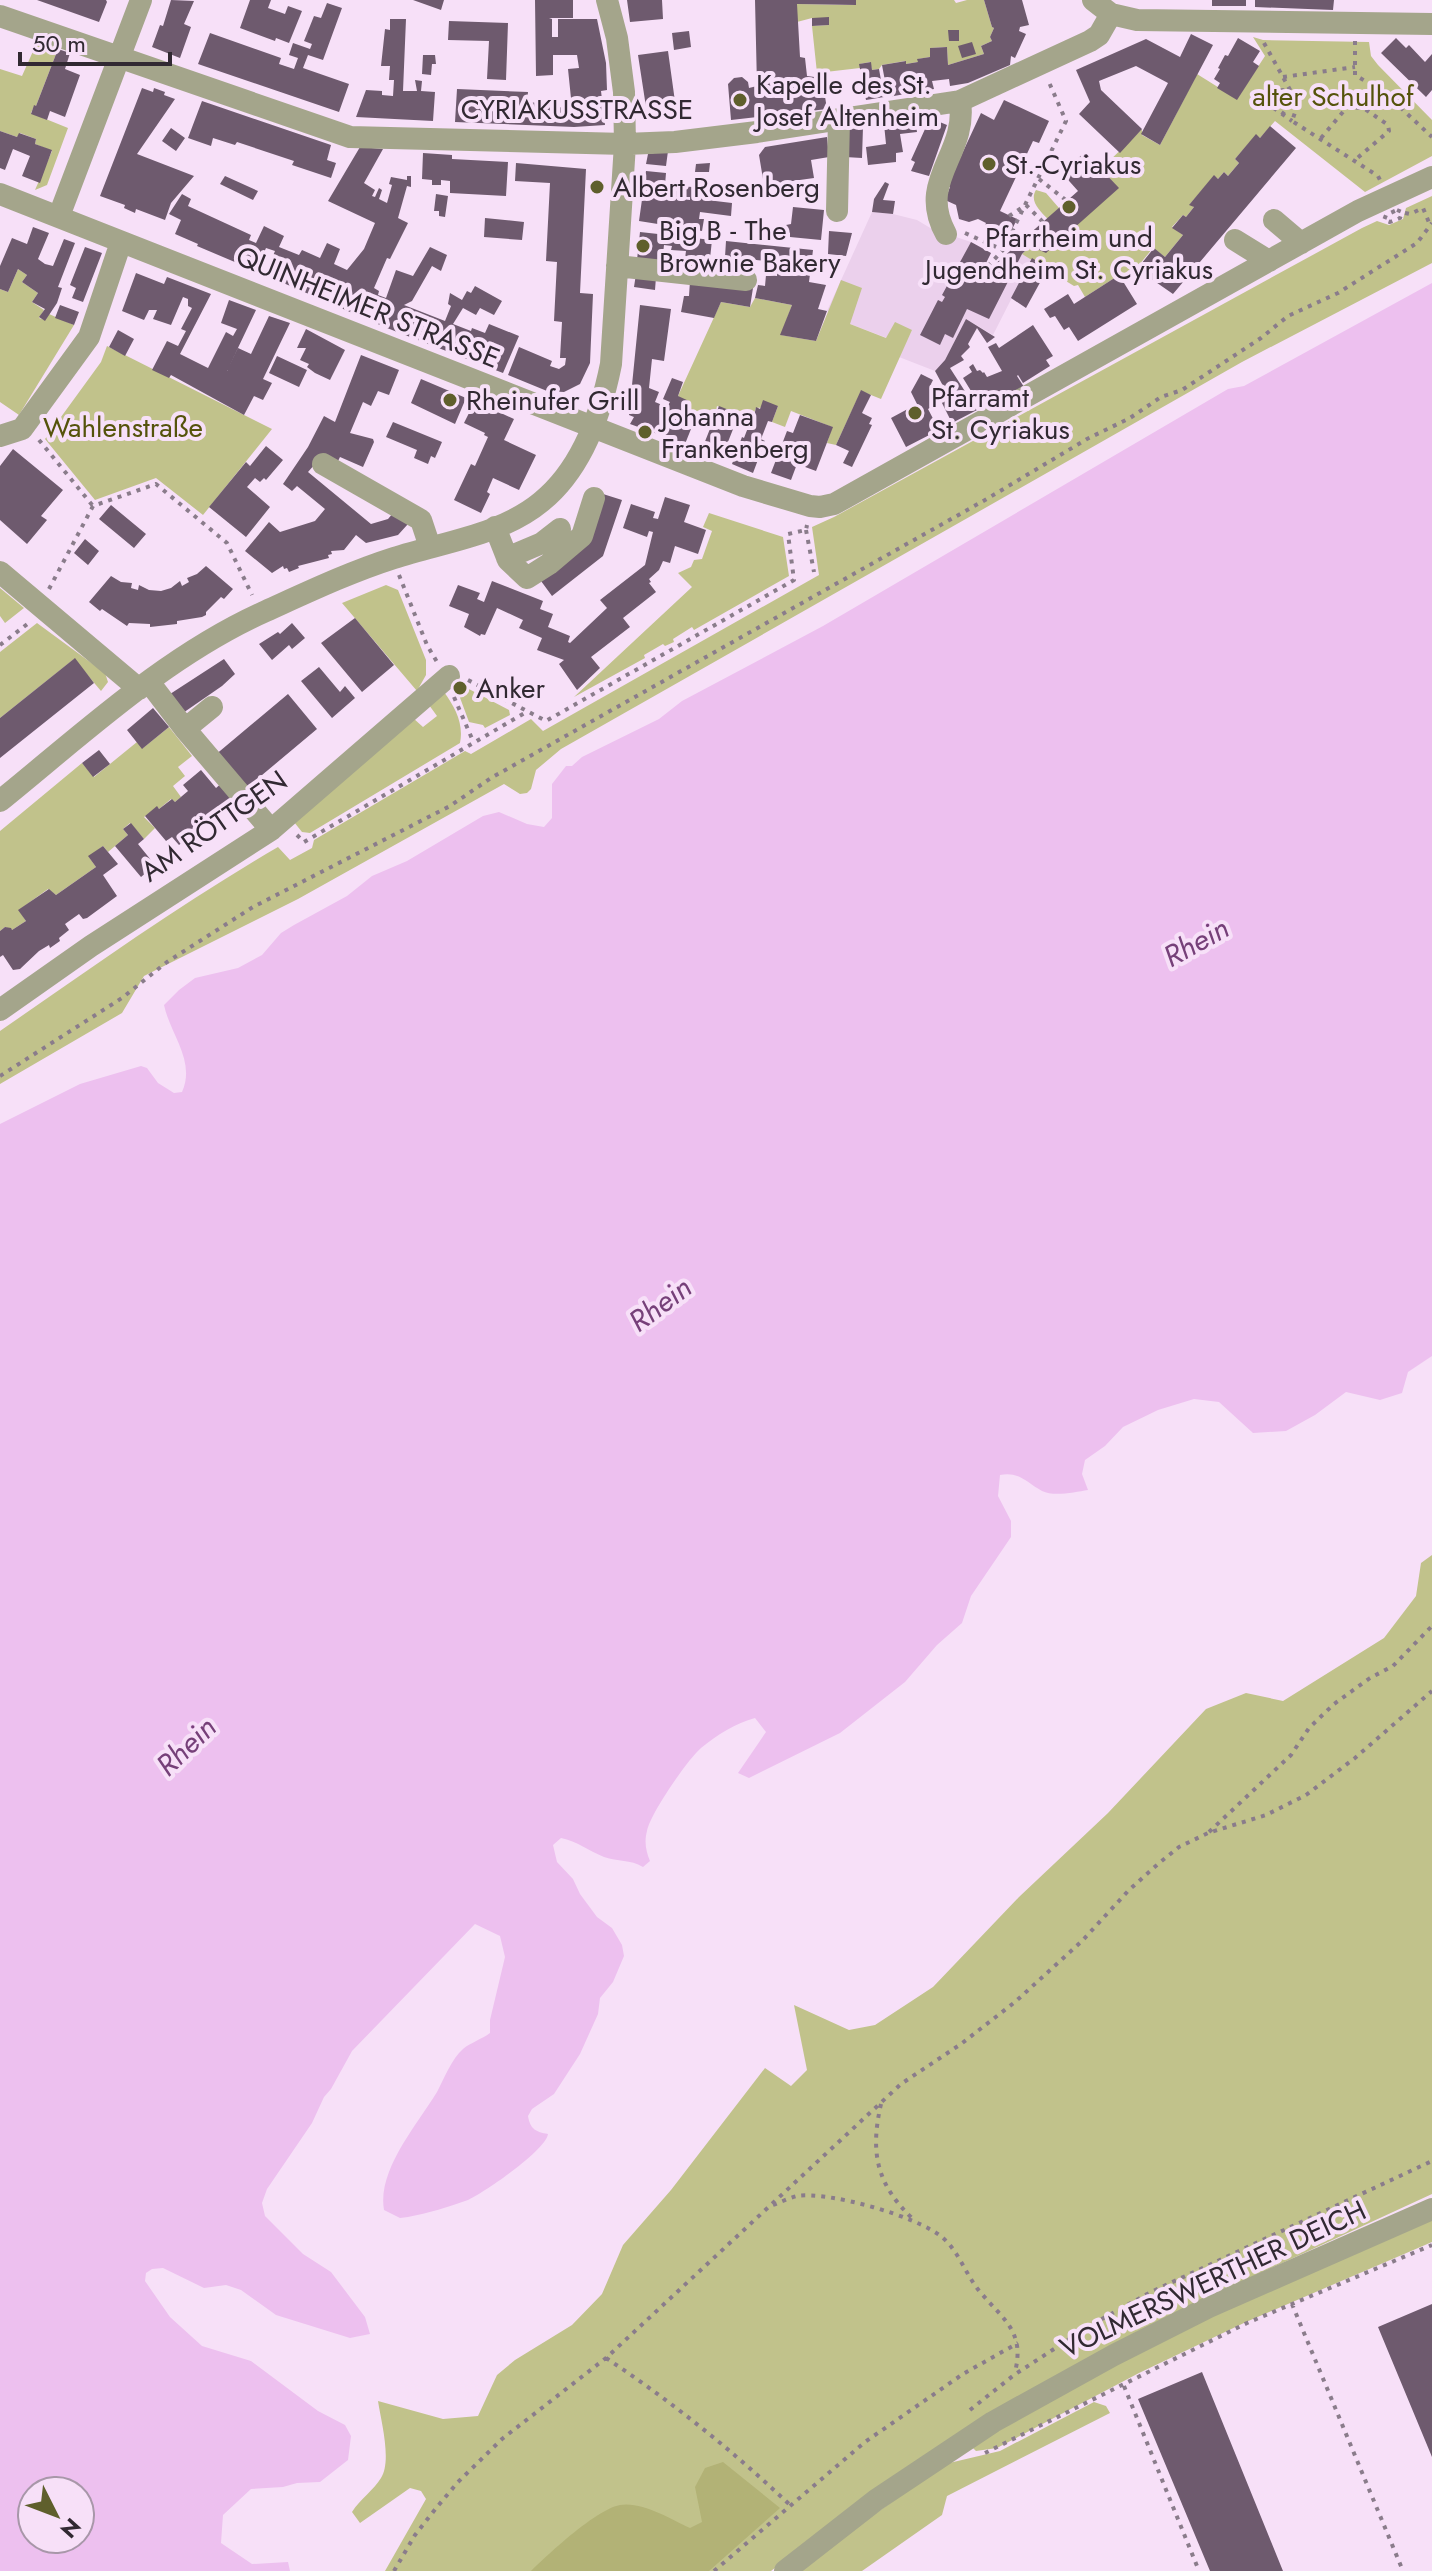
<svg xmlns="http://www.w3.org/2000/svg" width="1432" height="2571" font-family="Jost,sans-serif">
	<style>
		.built { fill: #ebd0ec }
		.green { fill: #c1c28b }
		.forest { fill: #b2b276 }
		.water { fill: #edc0ef; fill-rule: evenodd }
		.building { fill: #6e5a6e }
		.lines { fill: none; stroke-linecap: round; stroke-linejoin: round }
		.path { stroke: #8a7c8b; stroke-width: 4; stroke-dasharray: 4 6; stroke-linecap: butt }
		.minor { stroke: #a4a58b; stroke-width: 22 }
		.poi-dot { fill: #5f5f2c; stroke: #f7e0f8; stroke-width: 3 }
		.labels { text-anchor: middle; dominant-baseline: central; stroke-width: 8; stroke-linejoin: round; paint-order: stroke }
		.poi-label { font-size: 28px; fill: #312932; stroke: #f7e0f8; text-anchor: start }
		.park-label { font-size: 28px; fill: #55530b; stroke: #f7e0f8 }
		.street-label { font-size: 28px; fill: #312932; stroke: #f7e0f8 }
		.water-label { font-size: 30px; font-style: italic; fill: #764079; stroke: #f7e0f8 }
	</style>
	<rect width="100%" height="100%" fill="#f7e0f8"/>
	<path class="built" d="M 872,212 L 893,214 L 917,220 L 932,229 L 971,242 L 991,253 L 986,263 L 993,266 L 1015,247 L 1022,254 L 1032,258 L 993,335 L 966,319 L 945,360 L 935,371 L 899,357 L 912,330 L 887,338 L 850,324 L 827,311 Z"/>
	<path class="green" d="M 856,0 L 954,0 L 956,3 L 967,0 L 984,0 L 992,27 L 994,28 L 990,37 L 992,41 L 981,46 L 984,54 L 948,65 L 947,47 L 931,48 L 930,57 L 918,59 L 918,62 L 906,64 L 905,61 L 882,65 L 879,69 L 872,70 L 870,62 L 860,64 L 860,68 L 817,73 L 812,26 L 829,25 L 829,18 L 812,18 L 797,22 L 797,4 L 855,5 Z
		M 1253,37 L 1263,40 L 1369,42 L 1371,56 L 1378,65 L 1432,120 L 1432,156 L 1365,192 L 1275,121 L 1260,138 L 1256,135 L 1235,159 L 1239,163 L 1228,176 L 1224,172 L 1218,179 L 1214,176 L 1190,204 L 1194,207 L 1186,217 L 1183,215 L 1172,227 L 1183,235 L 1165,257 L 1153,248 L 1124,283 L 1116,277 L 1085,297 L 1078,285 L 1074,286 L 1022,254 L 1030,246 L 1046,252 L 1118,188 L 1101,169 L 1142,129 L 1142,135 L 1160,145 L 1197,74 L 1237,99 L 1265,56 Z
		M 38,40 L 58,49 L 36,106 L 34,106 L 31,113 L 68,128 L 47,185 L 35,190 L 52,151 L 35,144 L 36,139 L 20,133 L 17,137 L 0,131 L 0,69 L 22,76 Z
		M 1036,190 L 1046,193 L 1059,208 L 1048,219 C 1040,211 1029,201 1036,190 Z
		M 1432,196 L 1432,263 L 1242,362 L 561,749 L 536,770 L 531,789 L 527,793 L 520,794 L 504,784 L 298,899 L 144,976 L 122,1013 L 0,1084 L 0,1031 C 91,968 182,903 278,847 L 290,860 L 312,848 L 314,840 L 465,751 L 471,754 L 531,719 L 543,731 L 819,575 L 812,527 L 834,517 L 1362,228 L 1377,221 L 1389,225 L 1403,219 L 1406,208 Z
		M 18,269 L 27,275 L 22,282 L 38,293 L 32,302 L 44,310 L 39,318 L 45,320 L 49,314 L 74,325 L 19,415 L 0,402 L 0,289 L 8,292 Z
		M 841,280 L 862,288 L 850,324 L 886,338 L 895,322 L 912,330 L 881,399 L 861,391 L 836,445 L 827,443 L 832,427 L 791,411 L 785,427 L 772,422 L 778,406 L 756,408 L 753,415 L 756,417 L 754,420 L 717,406 L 714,420 L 685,410 L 678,396 L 721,302 L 750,307 L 755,298 L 792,305 L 781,335 L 816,341 Z
		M 107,346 L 272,429 L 203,515 L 156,478 L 95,500 L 45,439 L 101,362 Z
		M 709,513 L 783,537 L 789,576 L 694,630 L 692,627 L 673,639 L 674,642 L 665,646 L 663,644 L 644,655 L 645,658 L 574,697 L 692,587 L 678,573 L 691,567 L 694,560 L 702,559 L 712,531 L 703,527 Z
		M 386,585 L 398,590 L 426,660 L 426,675 L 417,691 L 342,603 Z
		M 0,588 L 24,608 L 5,623 L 0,616 Z
		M 37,623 L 105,673 L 108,682 L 101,691 L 74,659 L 0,718 L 0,652 Z
		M 467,688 L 509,710 L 510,715 L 485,728 L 483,725 L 469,722 L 459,695 Z
		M 444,692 C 455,707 464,724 460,743 L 310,833 L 302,832 L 294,822 L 413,718 L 423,727 L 437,716 L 429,705 Z
		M 169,727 L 192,756 L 178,767 L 185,776 L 173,786 L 181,797 L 175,802 L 171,799 L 159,809 L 157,807 L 144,817 L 155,828 L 144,839 L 130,823 L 123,829 L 128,835 L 108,852 L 103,846 L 89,857 L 96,867 L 56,895 L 48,889 L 19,910 L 26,921 L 12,930 L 5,927 L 0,931 L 0,831 L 82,763 L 94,777 L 137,742 L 143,748 Z
		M 1432,1555 L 1432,2194 L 1213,2295 L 897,2475 L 771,2571 L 385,2571 L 426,2499 L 421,2491 L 410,2488 L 360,2523 L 352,2512 C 360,2499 374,2490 381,2478 C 392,2461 381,2421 378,2401 L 443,2419 L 478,2416 L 497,2375 L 515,2360 L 572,2325 L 602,2294 L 623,2245 L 671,2190 L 765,2068 L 791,2086 L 807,2070 L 794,2005 L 849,2030 L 875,2025 L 933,1987 L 1019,1897 L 1108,1813 L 1206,1709 L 1246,1693 L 1283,1701 L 1384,1638 L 1416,1596 L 1421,1563 Z
		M 1432,2217 L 1432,2242 L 1246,2322 L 1139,2373 L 997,2448 L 976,2451 L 970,2445 L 1116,2360 Z
		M 1094,2402 L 1106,2406 L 1110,2413 L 947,2496 L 942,2515 L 862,2571 L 795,2571 L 945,2464 L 1000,2451 Z"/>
	<path class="forest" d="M 723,2462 L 780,2508 L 709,2571 L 531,2571 C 548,2554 597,2509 620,2505 C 641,2501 671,2519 690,2528 L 702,2522 L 695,2487 L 705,2468 Z"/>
	<path class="water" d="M 1432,283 L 1432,1356 L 1408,1372 L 1402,1393 L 1380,1400 L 1346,1392 L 1315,1415 L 1286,1431 L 1253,1433 L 1219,1402 L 1194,1399 L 1158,1410 L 1123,1427 L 1105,1446 L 1085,1460 L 1082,1474 L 1088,1490 C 1075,1492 1054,1497 1042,1491 C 1027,1483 1019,1471 1000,1475 L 998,1496 L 1011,1521 L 1011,1537 L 971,1596 L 962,1623 L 937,1645 L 905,1682 L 840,1733 L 749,1778 L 738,1773 L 766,1732 L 755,1718 C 736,1723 717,1735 701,1748 C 688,1759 650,1814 647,1831 C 644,1842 646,1851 650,1861 L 643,1867 C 630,1859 618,1862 604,1857 C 589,1851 577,1841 561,1838 L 553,1845 L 557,1862 L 573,1879 L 580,1894 L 597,1917 L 612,1928 L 622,1945 L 624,1956 L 613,1982 L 600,1998 L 598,2014 L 580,2054 L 554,2094 L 532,2109 L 528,2116 C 530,2129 536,2132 548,2134 C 546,2150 484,2193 468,2200 C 449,2207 428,2213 408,2217 L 400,2218 L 384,2210 C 377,2170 417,2125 437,2092 C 444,2079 452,2058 463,2049 C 470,2043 482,2039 490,2033 L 490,2020 L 505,1957 L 500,1936 L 475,1924 L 352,2051 L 331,2089 L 324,2097 L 312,2123 L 267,2189 L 262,2203 L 265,2216 L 303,2254 L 331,2272 L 365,2317 L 370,2334 L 350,2338 L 276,2315 L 241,2290 L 226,2285 L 204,2288 L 163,2268 L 152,2269 L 146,2273 L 145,2281 L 170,2317 L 202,2346 L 251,2361 L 318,2411 L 345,2425 L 351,2436 L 348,2460 L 320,2482 L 297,2483 L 283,2487 L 251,2489 L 223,2515 L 221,2543 L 252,2564 L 288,2562 L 290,2571 L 0,2571 L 0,1124 L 80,1084 L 141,1066 L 147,1068 L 158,1083 L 174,1093 L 182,1092 C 196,1061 170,1034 164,1005 L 179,990 L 195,978 L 238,968 L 262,955 L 281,933 L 294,925 L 347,896 L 372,876 L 407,861 L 483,816 L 499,812 L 527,824 L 544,827 L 552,818 L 552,784 L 566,766 L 572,766 L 582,757 L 659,719 L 682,701 L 823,626 L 1228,389 L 1244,386 ZM 32,2491 L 80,2491 L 80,2539 L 32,2539 Z"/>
	<path class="building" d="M 37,0 L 106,0 L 107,2 L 99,22 Z
		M 171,0 L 194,1 L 184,24 L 191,27 L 180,58 L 152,47 L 160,25 L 163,26 Z
		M 250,0 L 271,0 L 268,8 L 285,14 L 288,6 L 302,11 L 289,43 L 276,38 L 275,41 L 240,28 Z
		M 413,0 L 444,0 L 441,10 Z
		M 535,0 L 573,0 L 573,18 L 549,18 L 552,19 L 552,37 L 558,37 L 558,19 L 597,19 L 606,63 L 607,90 L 601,91 L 605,125 L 574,127 L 455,122 L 457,89 L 528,92 L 527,102 L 538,103 L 538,106 L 572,108 L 568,69 L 579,68 L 577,55 L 553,55 L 553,75 L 536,76 Z
		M 627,0 L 662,0 L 663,19 L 630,22 Z
		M 755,0 L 856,0 L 856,5 L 797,4 L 800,57 L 805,58 L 807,76 L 822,78 L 827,109 L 731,120 L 728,84 L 734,78 L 742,77 L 748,82 L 749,88 L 757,86 Z
		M 984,0 L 1022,0 L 1029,25 L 1020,27 L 1019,31 L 1026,34 L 1015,58 L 1011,56 L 1010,65 L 968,83 L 950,86 L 949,79 L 932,81 L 934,89 L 888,97 L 882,65 L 906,61 L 906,64 L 918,62 L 917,59 L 930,57 L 930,48 L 947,47 L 948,65 L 984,54 L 981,46 L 992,41 L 990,37 L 994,28 L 992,27 Z
		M 1212,0 L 1246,0 L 1246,6 L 1212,6 Z
		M 1255,0 L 1334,0 L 1333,10 L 1255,7 Z
		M 327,3 L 342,8 L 323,60 L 308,55 L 303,68 L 349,84 L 339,112 L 198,64 L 210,33 L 281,58 L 279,64 L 294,69 L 298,58 L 289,55 L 293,43 L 310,49 L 312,44 L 304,41 L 314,16 L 321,18 Z
		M 829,17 L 829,25 L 812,26 L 812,18 Z
		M 390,19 L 406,19 L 403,91 L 417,91 L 415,80 L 422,81 L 421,91 L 435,92 L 433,121 L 356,117 L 366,90 L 382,91 L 382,95 L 393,96 L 394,80 L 389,80 L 390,66 L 381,66 L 385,29 L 390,30 Z
		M 449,21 L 508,23 L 506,80 L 487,79 L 489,41 L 448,40 Z
		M 948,30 L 959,30 L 959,41 L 949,41 Z
		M 689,31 L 691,47 L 674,50 L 672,33 Z
		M 1191,34 L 1213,45 L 1160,145 L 1141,134 L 1168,83 L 1136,66 L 1099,81 L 1101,90 L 1142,129 L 1120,153 L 1079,114 L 1090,102 L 1076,70 L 1146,39 L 1180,57 Z
		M 1238,38 L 1260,51 L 1253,62 L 1259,66 L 1237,100 L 1217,88 L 1220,83 L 1214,79 L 1220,69 L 1218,68 L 1225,55 L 1228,56 Z
		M 1396,38 L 1406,48 L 1409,45 L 1425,62 L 1432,54 L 1432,90 L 1426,97 L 1381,53 Z
		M 972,42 L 976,54 L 962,58 L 958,46 Z
		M 58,49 L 70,53 L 65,69 L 80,75 L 65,117 L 50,111 L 47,120 L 31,114 L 34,105 L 36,106 Z
		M 668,51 L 677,116 L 648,120 L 638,55 Z
		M 423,55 L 435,55 L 436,64 L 432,64 L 431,75 L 422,74 Z
		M 871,62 L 872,70 L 879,69 L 884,97 L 866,100 L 859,64 Z
		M 142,88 L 153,92 L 154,88 L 165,92 L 164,95 L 175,99 L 137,154 L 194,176 L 171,203 L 165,220 L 136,209 L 135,213 L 124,208 L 125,205 L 100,196 Z
		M 1004,100 L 1049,121 L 1039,143 L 1033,141 L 1000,211 L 1017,219 L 1008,238 L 984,227 L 986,223 L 978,219 L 969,222 L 959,219 L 956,205 L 945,200 L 950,187 L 947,186 L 981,113 L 994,120 Z
		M 202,101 L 331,145 L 327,160 L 336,163 L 331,178 L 292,165 L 294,161 L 237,142 L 235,145 L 213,138 L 211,146 L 188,138 Z
		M 930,118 L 947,125 L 929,176 L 911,171 L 915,162 L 911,160 Z
		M 915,120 L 917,132 L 900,134 L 903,152 L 896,153 L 896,162 L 868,165 L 866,147 L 886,144 L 884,124 Z
		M 1270,126 L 1296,148 L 1173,294 L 1137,269 L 1154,248 L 1165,257 L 1183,235 L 1172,228 L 1183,215 L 1186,217 L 1194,207 L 1189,205 L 1214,175 L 1218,179 L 1224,172 L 1228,176 L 1239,163 L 1235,159 L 1256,134 L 1260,138 Z
		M 863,127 L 862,158 L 845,157 L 845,130 Z
		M 171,128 L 185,138 L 176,151 L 162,141 Z
		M 0,131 L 17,137 L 19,133 L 36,139 L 35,144 L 52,150 L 40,183 L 22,176 L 30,156 L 13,149 L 5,170 L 0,168 Z
		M 827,137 L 829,157 L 811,160 L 814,178 L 764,185 L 759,155 L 765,147 Z
		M 360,147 L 383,149 L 364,183 L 375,190 L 372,196 L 375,197 L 379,188 L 382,190 L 379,199 L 387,203 L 392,185 L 389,184 L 391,177 L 407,180 L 407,176 L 411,176 L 411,187 L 407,186 L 398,218 L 408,223 L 390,259 L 387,258 L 374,288 L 379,291 L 378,295 L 386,298 L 396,270 L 413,276 L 430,247 L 447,255 L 441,271 L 432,266 L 412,301 L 404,305 L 445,321 L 451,306 L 448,304 L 450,293 L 462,300 L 467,291 L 471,293 L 475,286 L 502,301 L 494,315 L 480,308 L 476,315 L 463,308 L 453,324 L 471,331 L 472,328 L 485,333 L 489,324 L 519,336 L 503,373 L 387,328 L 265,275 L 275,251 L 266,248 L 256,271 L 197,246 L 198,244 L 175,234 L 181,220 L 169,214 L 182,194 L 191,199 L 188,206 L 251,235 L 249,240 L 256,243 L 264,226 L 284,236 L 279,247 L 299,255 L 302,250 L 320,258 L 327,243 L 340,249 L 334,264 L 347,270 L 364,249 L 375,223 L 328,201 Z
		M 668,151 L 666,166 L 646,164 L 648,154 Z
		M 1085,152 L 1119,188 L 1046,253 L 1030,246 L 1022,254 L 989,319 L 967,309 L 953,338 L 945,334 L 940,345 L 920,335 L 938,300 L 942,302 L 945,297 L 942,295 L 971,242 L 991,253 L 986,263 L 993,266 L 1078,191 L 1062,173 Z
		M 423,153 L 452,155 L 452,159 L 508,162 L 506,196 L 450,193 L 450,181 L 441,180 L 441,185 L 432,185 L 432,180 L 422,179 Z
		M 516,163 L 586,169 L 580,293 L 593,294 L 590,363 L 580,384 L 564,392 L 547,391 L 508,375 L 519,347 L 552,361 L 550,366 L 559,369 L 565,365 L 566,358 L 560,358 L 562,322 L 554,321 L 557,262 L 546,261 L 550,183 L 515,181 Z
		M 710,163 L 709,172 L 695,172 L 696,164 Z
		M 646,171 L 666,173 L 664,197 L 690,200 L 690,197 L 671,197 L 672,181 L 677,181 L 677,186 L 708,188 L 707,200 L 732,203 L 731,216 L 700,212 L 699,219 L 704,219 L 702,231 L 639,221 Z
		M 225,176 L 258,191 L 253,200 L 220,184 Z
		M 885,182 L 889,184 L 883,200 L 895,201 L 893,214 L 872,212 L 874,199 Z
		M 436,194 L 448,196 L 445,217 L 439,216 L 439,211 L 434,211 Z
		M 793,207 L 824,210 L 821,240 L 790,237 L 790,233 L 785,230 L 786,225 L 791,224 Z
		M 485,218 L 524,222 L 522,240 L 484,237 Z
		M 33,227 L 49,233 L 38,259 L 45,264 L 53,266 L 64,239 L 75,243 L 58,287 L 62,288 L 57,303 L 45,321 L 39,317 L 45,309 L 32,302 L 38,293 L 22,282 L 27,275 L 18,269 L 8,292 L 0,289 L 0,266 L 12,238 L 27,244 Z
		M 829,231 L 852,233 L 846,256 L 828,254 Z
		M 640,232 L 712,240 L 709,268 L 684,266 L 686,251 L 671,250 L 672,246 L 664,245 L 662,263 L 637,260 Z
		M 726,241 L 813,250 L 809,282 L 826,285 L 818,309 L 827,311 L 816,341 L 780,335 L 792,305 L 755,298 L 758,285 L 765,286 L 766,275 L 777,276 L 778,262 L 725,257 Z
		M 85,247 L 102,253 L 83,302 L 72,298 L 76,288 L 70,285 Z
		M 1032,258 L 1048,268 L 1026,308 L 1011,298 Z
		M 136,273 L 164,284 L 167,277 L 211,294 L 180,354 L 208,368 L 226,332 L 233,336 L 237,329 L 221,323 L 229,300 L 256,310 L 227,371 L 238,348 L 251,354 L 269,316 L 290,323 L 263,379 L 272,383 L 263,400 L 254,396 L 244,415 L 171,375 L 169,378 L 152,370 L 167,341 L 178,346 L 186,331 L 181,329 L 192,308 L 188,306 L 188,299 L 183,297 L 171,325 L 153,319 L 157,310 L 149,310 L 144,320 L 122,311 Z
		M 636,274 L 656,277 L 655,290 L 634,287 Z
		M 1116,277 L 1124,283 L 1137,304 L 1078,341 L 1069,327 L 1064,330 L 1055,316 L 1050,318 L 1044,309 L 1068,294 L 1074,304 Z
		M 690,281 L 753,288 L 750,307 L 721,302 L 714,318 L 681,312 L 684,296 L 689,296 Z
		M 60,305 L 79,312 L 74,325 L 55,318 Z
		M 640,305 L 671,309 L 664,361 L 652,359 L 649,388 L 659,392 L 655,402 L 667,407 L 670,402 L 663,399 L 672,378 L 683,382 L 678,396 L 689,401 L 685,410 L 697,414 L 685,444 L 630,424 L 634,417 L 629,415 Z
		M 966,319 L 995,337 L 987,343 L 977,328 L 968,344 L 970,347 L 961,356 L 964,360 L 950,368 L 977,410 L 952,423 L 940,399 L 948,395 L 935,371 L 945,360 Z
		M 1033,325 L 1053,356 L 1046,360 L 1050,366 L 1023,383 L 1018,375 L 1017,376 L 1024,387 L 984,412 L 963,378 L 972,372 L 969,367 L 973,364 L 977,371 L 980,370 L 983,373 L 984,372 L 987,377 L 1002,371 L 988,347 L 996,343 L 999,348 Z
		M 306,329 L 345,350 L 330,380 L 315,373 L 307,367 L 309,364 L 300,360 L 306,348 L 297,348 Z
		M 118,330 L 134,339 L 125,356 L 109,347 Z
		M 361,355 L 399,370 L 389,395 L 378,391 L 371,406 L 363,402 L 350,433 L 373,439 L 374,442 L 363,467 L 340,457 L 337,463 L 323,455 L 308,472 L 371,524 L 388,519 L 394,512 L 408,524 L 398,535 L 366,543 L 356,535 L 344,550 L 331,551 L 332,554 L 328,555 L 329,558 L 298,566 L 299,568 L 289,572 L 287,568 L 284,569 L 283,566 L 272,573 L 245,551 L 269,522 L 280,532 L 315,521 L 325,509 L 297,486 L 292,491 L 283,484 L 308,447 L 324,416 L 335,422 Z
		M 277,356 L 307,370 L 299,387 L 269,373 Z
		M 921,374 L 933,380 L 931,384 L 937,396 L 930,400 L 933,406 L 928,409 L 939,430 L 906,447 L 891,418 L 917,404 L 911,392 Z
		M 421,379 L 466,398 L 455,424 L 411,403 Z
		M 861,390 L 871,395 L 862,413 L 872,418 L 869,424 L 872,425 L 852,467 L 843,463 L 849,451 L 836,445 Z
		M 763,400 L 778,406 L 772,422 L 768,421 L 761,439 L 765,441 L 753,473 L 732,464 L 742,437 L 744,438 L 749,425 L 752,426 L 756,407 L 760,409 Z
		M 475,401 L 514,419 L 504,440 L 536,455 L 519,490 L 493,478 L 487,492 L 490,494 L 481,513 L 454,500 L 471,464 L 475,466 L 488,437 L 484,435 L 485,433 L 464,423 Z
		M 719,406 L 739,414 L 724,452 L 718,449 L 713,451 L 711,446 L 704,444 Z
		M 800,415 L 833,427 L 816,471 L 797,464 L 791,480 L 771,473 L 787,431 L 793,433 Z
		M 393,422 L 442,442 L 435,458 L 431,456 L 428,464 L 414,458 L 417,450 L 386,437 Z
		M 266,446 L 283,460 L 266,480 L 264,478 L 260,482 L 255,478 L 247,487 L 270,507 L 246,537 L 209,507 L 246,462 L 250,466 Z
		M 13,449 L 63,490 L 41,516 L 47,520 L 27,544 L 0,520 L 0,466 Z
		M 603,494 L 622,500 L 603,556 L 552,596 L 541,581 Z
		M 665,497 L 690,505 L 684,522 L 706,530 L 698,554 L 675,546 L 670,563 L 663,561 L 659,570 L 649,579 L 651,582 L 649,583 L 656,592 L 623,618 L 630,627 L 591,657 L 600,668 L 577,690 L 559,664 L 564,660 L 537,650 L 542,638 L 519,628 L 523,620 L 497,608 L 485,635 L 481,634 L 480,636 L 464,627 L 469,614 L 449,606 L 458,585 L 480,593 L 477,599 L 484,602 L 492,581 L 543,601 L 540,609 L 553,614 L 548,627 L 570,636 L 568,642 L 570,643 L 607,608 L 600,600 L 645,565 L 653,532 L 649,531 L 647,537 L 623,528 L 631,504 L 655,512 L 653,518 L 658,519 Z
		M 111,505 L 146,534 L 134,548 L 99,519 Z
		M 85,539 L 99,551 L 88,565 L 74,553 Z
		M 206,566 L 233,589 L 224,599 L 221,597 L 206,612 L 206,615 L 202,617 L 177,621 L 177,624 L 150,627 L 150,624 L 129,623 L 127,626 L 102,609 L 100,611 L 89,602 L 111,576 L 121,582 L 132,583 L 131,588 L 138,590 L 139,585 L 149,590 L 161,591 L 171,588 L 180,581 L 182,586 L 189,582 L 187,578 L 197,574 Z
		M 355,618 L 394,665 L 362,692 L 321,643 Z
		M 292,623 L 305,638 L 292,649 L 289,645 L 272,660 L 259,644 L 278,632 L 280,634 Z
		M 75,658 L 94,683 L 0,758 L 0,718 Z
		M 224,659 L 235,674 L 222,686 L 180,715 L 167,696 Z
		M 319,667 L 340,692 L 345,686 L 355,698 L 332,718 L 301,681 Z
		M 288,694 L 317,729 L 243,791 L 214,756 Z
		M 153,708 L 169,727 L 142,749 L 127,730 Z
		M 99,750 L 110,764 L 93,777 L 82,763 Z
		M 201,770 L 216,788 L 223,782 L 234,795 L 227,801 L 232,807 L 217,819 L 214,816 L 179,845 L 172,837 L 166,841 L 145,816 L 157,806 L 159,809 L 172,799 L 175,802 L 188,791 L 183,785 Z
		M 131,823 L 144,839 L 138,844 L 155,865 L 141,877 L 115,846 L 128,835 L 123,829 Z
		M 103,846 L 118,864 L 103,875 L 117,896 L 87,918 L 83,919 L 79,914 L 65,924 L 69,930 L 59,938 L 60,941 L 50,948 L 49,945 L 39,951 L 20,969 L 13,970 L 3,955 L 0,957 L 0,931 L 5,927 L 11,928 L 12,930 L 26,921 L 18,910 L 49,889 L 56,895 L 96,867 L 88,856 Z
		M 1432,2304 L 1432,2457 L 1378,2327 Z
		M 1202,2372 L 1283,2571 L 1210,2571 L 1138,2399 Z"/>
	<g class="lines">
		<path class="path" d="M 1355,41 L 1355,75 L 1385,93 L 1432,137
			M 1264,43 L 1298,104 L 1292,121 L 1378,176 L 1380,180
			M 1283,77 L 1355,67
			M 1282,115 L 1292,101 L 1283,90 L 1277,91 L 1268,104 L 1292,121
			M 1321,138 L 1348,106 L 1365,109 L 1388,125 L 1389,131 L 1355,160
			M 1039,179 L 1067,201
			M 1397,210 L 1402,212 L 1400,218 L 1390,222 L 1384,220 L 1386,215 Z
			M 1405,213 L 1410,214 L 1423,208 L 1430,225
			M 1009,216 L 1026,205 L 1043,222
			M 965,233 L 1003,250 L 989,265
			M 1003,250 L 1066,121 L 1048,80
			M 39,440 L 93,506
			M 806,530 L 814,572
			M 399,575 L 427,645 L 437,662
			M 49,589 L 93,506 L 156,484 L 227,543 L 252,595
			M 0,645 L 30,622
			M 468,680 L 546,721 L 794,580 L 788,534 L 806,530 L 807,525
			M 454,697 L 473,741
			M 297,835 L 304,842 L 528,711
			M 0,1076 L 122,998 L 167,962 L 253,907 L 450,806 L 491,778 L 985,500 L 1087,439 L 1130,418 L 1161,397 L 1182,390 L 1261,338 L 1288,316 L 1338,293 L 1417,243 L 1432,223
			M 1209,1832 L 1291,1755 L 1309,1728 L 1334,1704 L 1370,1678 L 1393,1666 L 1432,1626
			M 881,2104 C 870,2152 876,2184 913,2219
			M 773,2205 C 781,2202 789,2198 797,2196 C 828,2191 918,2216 943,2238 C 960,2253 966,2276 981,2293 C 1004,2320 1025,2332 1015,2372
			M 1292,2304 L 1403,2571
			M 606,2358 C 671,2401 733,2451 790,2505
			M 1124,2386 L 1199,2571
			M 970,2410 L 1014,2375 L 1091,2325 L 1149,2293 L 1432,2161
			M 985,2453 L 1247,2323 L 1432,2245
			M 394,2571 L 415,2535 L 437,2507 L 458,2482 L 502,2439 L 606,2358 L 901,2084 L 961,2044 L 1015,2002 L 1082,1941 L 1129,1890 L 1158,1864 L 1179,1847 L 1208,1833 L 1266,1815 L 1306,1795 L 1355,1758 L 1432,1691
			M 714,2571 L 865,2442 L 963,2374 L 1018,2343"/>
		<path class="minor" d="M 1093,0 L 1111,14 L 1137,20 L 1432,24
			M 0,16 L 350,137 L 625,144 L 675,142 L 757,132 L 960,101 L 1090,41 L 1099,35 L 1111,14
			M 0,194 L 743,486 L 810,506 L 820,507 L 834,504 L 1358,211 L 1432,177
			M 837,211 L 839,119
			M 59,216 L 141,0
			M 1274,220 L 1301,243
			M 946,234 C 916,180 968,155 960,101
			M 1235,240 L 1269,261
			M 617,266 L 746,280
			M 0,436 L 22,429 L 89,337 L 121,242
			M 323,464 L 421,520 L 430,547
			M 495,527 L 508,560 L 527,578 L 549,564 L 582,536 L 594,498
			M 507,558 L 542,543 L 560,529
			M 0,572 L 139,689
			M 149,682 L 185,729
			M 212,707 L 185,729 L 271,830
			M 0,801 C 84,733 167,655 266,611 C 308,592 350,572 394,558 C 443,542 501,535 541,502 C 582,469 601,414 611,364 L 625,144 L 624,92 L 617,38 L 607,0
			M 0,1010 L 91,946 L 271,830 L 449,676
			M 785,2571 L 876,2500 L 993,2422 L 1114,2355 L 1209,2307 L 1432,2209"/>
	</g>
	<g class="poi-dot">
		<circle cx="740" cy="100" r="8"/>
		<circle cx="989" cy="164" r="8"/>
		<circle cx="597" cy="187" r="8"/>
		<circle cx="1069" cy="207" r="8"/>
		<circle cx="643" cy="246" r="8"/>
		<circle cx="450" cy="400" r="8"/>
		<circle cx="915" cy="413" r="8"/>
		<circle cx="645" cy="432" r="8"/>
		<circle cx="460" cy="688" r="8"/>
	</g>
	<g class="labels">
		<g class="poi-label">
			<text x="756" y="84">Kapelle des St.<tspan x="756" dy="32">Josef Altenheim</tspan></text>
			<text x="1005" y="164">St.-Cyriakus</text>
			<text x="613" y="187">Albert Rosenberg</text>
			<text x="659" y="230">Big B - The<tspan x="659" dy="32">Brownie Bakery</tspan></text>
			<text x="1069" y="237" text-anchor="middle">Pfarrheim und<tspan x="1069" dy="32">Jugendheim St. Cyriakus</tspan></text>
			<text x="931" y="397">Pfarramt<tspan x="931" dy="32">St. Cyriakus</tspan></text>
			<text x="466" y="400">Rheinufer Grill</text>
			<text x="661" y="416">Johanna<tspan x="661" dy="32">Frankenberg</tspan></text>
			<text x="476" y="688">Anker</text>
		</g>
		<g class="park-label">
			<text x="1333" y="96">alter Schulhof</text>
			<text x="123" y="427">Wahlenstraße</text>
		</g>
		<g class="street-label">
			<text x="577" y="109">CYRIAKUSSTRASSE</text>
			<text transform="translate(368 307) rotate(22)">QUINHEIMER STRASSE</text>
			<text transform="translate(214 826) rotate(-35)">AM RÖTTGEN</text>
			<text transform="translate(1213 2279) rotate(-25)">VOLMERSWERTHER DEICH</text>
		</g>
		<g class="water-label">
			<text transform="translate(1196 942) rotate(-29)">Rhein</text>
			<text transform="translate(660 1304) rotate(-37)">Rhein</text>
			<text transform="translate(186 1746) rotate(-44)">Rhein</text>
		</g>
	</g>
	<g transform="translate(56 2515) rotate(132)"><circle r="38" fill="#f7e0f8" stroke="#a897a9" stroke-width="2"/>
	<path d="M0-6L14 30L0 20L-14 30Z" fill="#5f5f2c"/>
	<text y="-12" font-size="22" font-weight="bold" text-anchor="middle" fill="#312932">N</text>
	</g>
	<path d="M20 52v12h150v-12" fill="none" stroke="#312932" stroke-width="4"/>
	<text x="32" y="52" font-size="24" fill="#312932" stroke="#f7e0f8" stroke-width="6" paint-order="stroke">50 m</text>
</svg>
